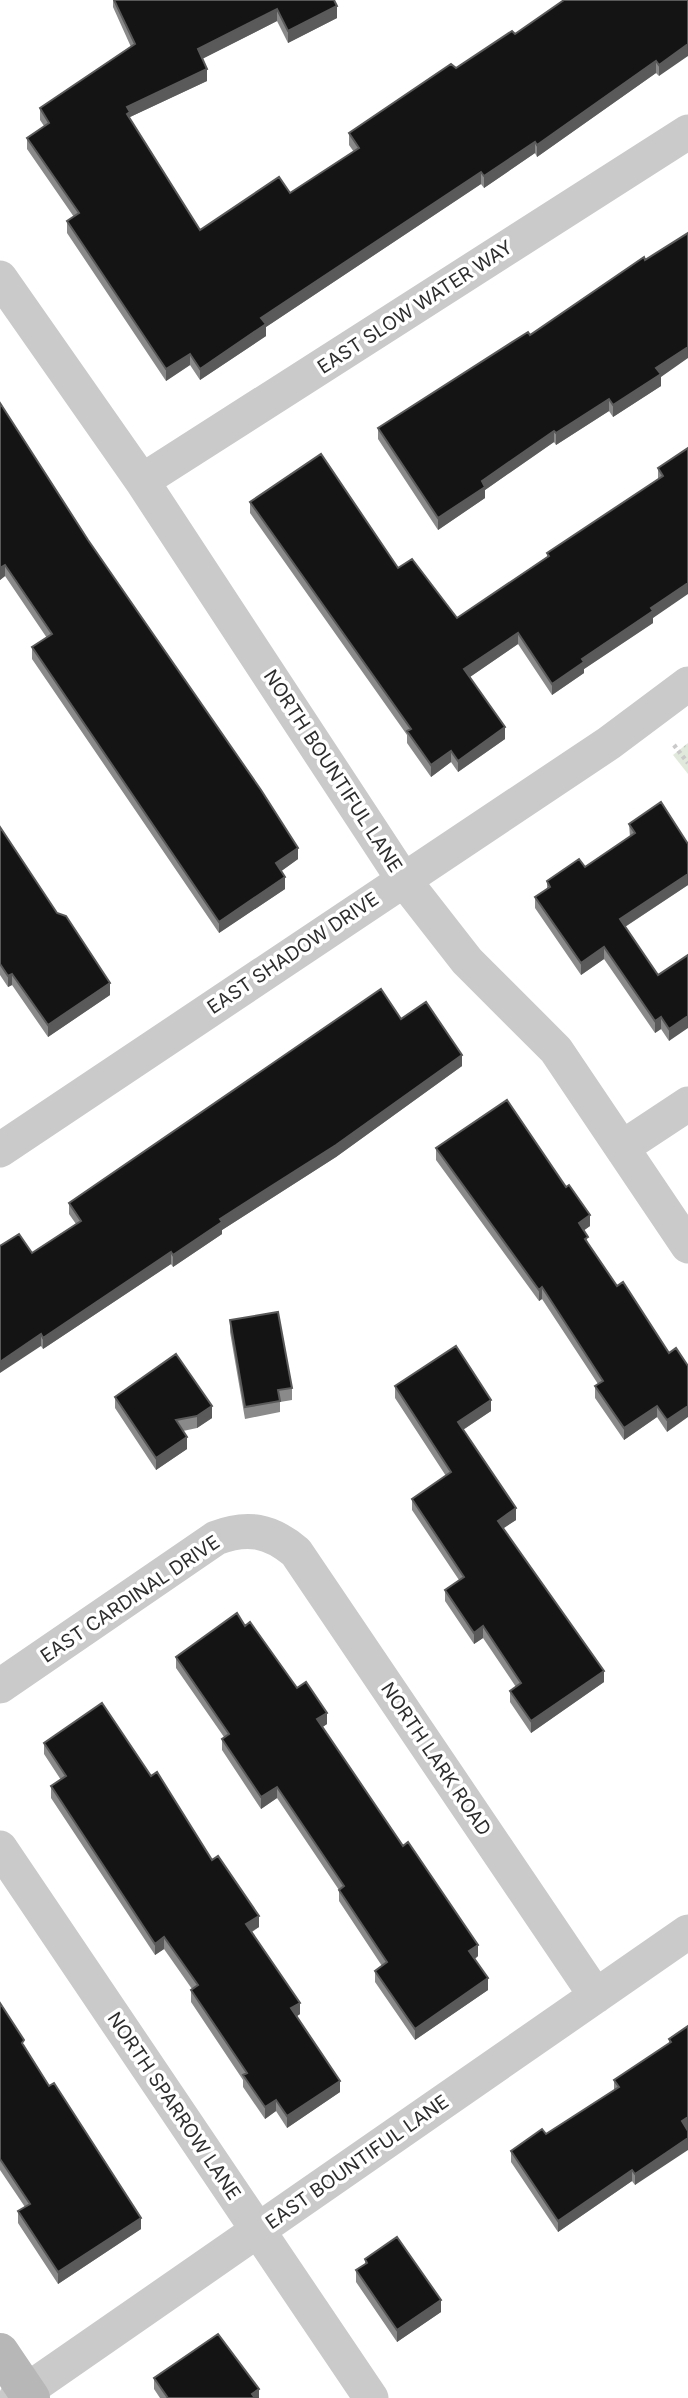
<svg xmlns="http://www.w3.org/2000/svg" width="688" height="2398" font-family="Inter,sans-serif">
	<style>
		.grass { fill: url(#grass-tufts) }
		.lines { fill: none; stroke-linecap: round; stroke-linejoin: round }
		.path { stroke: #cacaca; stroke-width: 4.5; stroke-dasharray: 3.5 3.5; stroke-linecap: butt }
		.minor { stroke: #cacaca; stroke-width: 35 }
		.secondary { stroke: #b7b7b7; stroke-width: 38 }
		.wall { fill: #8a8a8a }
		.shaded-wall { fill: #5a5a5a }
		.building { fill: #141414; stroke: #5a5a5a; stroke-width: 2 }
		.labels { text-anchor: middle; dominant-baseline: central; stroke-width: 7; stroke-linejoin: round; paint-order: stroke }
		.street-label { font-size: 19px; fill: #2d2d2d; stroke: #fff }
	</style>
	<defs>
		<pattern id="grass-tufts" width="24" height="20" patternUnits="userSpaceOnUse" patternTransform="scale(1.75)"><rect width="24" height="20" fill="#e1e9dc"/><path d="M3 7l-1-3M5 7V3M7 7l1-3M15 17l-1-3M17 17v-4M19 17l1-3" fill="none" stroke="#c1c8bd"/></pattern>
	</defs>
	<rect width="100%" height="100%" fill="#fff"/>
	<path class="grass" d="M 688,743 L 688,774 L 673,755 Z"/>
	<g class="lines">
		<path class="path" d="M 674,745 L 688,763"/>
		<path class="minor" d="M 0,278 L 142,481 L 403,879 L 467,961 L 556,1050 L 688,1246
			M 142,481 L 688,132
			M 623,1147 L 688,1104
			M 0,1150 L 609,743 L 688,684
			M 0,1686 L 216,1538 C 247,1526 270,1530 296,1552 L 596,1996
			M 0,1848 L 371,2398
			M 16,2398 L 688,1932"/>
		<path class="secondary" d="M 0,2352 L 31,2398"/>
	</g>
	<path class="wall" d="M 113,0 L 334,0 L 337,18 L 288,43 L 277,21 L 202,59 L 207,81 L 130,117 L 130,120 L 200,230 L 290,193 L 354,152 L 349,145 L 349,133 L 515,34 L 688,0 L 659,76 L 656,73 L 537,157 L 535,153 L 484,188 L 481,184 L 266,327 L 266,336 L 200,380 L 190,365 L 166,381 L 67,233 L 67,221 L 74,217 L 27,149 L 27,138 L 44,126 L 40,120 L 40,108 L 131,47 L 113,7 Z
		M 530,335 L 661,377 L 661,386 L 613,417 L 609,411 L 556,445 L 554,442 L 485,490 L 485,498 L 438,530 L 378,439 L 378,428 Z
		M 0,403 L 88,540 L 298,859 L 281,871 L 285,889 L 219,933 L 32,659 L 32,647 L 47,638 L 5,576 L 0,580 Z
		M 688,448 L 653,618 L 653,623 L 584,669 L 584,673 L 552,695 L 518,644 L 470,677 L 505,739 L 458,772 L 451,762 L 431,777 L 407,743 L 407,735 L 250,513 L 250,502 L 398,568 L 457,618 L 547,557 L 547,553 L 658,479 L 658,468 Z
		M 629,824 L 688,844 L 688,885 L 625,927 L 658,975 L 688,955 L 669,1041 L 661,1029 L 655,1033 L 604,959 L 581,975 L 535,908 L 535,897 L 547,889 L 547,881 L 585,867 L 630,837 Z
		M 0,827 L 110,995 L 48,1037 L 12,985 L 8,987 L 0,975 Z
		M 401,1019 L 462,1066 L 336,1157 L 222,1230 L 222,1234 L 173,1267 L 171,1264 L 43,1349 L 41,1346 L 32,1253 L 76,1224 L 69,1214 L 69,1203 Z
		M 436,1148 L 590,1226 L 584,1230 L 588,1243 L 617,1286 L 669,1353 L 667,1432 L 657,1417 L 624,1440 L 595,1398 L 595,1386 L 598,1384 L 542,1299 L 539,1301 L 436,1160 Z
		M 230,1320 L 292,1388 L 292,1400 L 280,1402 L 280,1412 L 245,1419 L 230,1332 Z
		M 395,1386 L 491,1411 L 463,1430 L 516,1520 L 503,1528 L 604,1682 L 531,1733 L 510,1702 L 510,1691 L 516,1687 L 483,1638 L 474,1644 L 445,1601 L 445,1590 L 459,1580 L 412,1510 L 412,1499 L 446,1476 L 395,1398 Z
		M 115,1397 L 212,1418 L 197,1428 L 183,1431 L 187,1449 L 156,1470 L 115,1408 Z
		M 245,1626 L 327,1724 L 322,1727 L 478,1956 L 475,1959 L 488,1990 L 415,2040 L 375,1982 L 375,1971 L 382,1966 L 339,1901 L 339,1890 L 277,1798 L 261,1809 L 222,1750 L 222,1739 L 224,1737 L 176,1668 L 176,1657 Z
		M 44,1743 L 151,1776 L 259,1927 L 252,1932 L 300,2014 L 297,2016 L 340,2092 L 287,2128 L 276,2111 L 265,2119 L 243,2087 L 243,2080 L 191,2002 L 191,1990 L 192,1989 L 164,1949 L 155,1955 L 51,1798 L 51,1786 L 61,1780 L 44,1754 Z
		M 0,2003 L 24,2046 L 141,2229 L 58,2284 L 18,2223 L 18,2211 L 25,2207 L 0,2170 Z
		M 688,2026 L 687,2129 L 635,2185 L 632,2181 L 558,2232 L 511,2162 L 511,2151 L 546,2134 L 614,2090 L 614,2080 L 669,2043 L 669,2039 Z
		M 365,2259 L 441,2312 L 397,2342 L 356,2282 L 356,2270 L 365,2264 Z
		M 154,2378 L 259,2398 L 160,2398 L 154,2389 Z"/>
	<path class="shaded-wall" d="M 337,6 L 337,18 L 288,43 L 288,31 Z
		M 277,9 L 277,21 L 198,61 L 198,49 Z
		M 688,44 L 688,56 L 659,76 L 659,65 Z
		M 656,61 L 656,73 L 537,157 L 537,145 Z
		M 207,69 L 207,81 L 130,117 L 130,124 L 127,126 L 127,107 Z
		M 535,142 L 535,153 L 484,188 L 484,176 Z
		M 481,172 L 481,184 L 266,327 L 266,336 L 200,380 L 200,369 L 261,318 Z
		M 688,347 L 688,358 L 661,377 L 661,386 L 613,417 L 613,405 L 656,368 Z
		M 190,354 L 190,365 L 166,381 L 166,369 Z
		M 609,399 L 609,411 L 556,445 L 556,433 Z
		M 554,431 L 554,442 L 485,490 L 485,498 L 438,530 L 438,518 L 482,481 Z
		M 5,565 L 5,576 L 0,580 L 0,568 Z
		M 688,583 L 688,594 L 653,618 L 653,623 L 584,669 L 584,673 L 552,695 L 552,684 L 582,659 L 651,608 Z
		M 518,633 L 518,644 L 464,681 L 464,669 Z
		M 505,727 L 505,739 L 458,772 L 458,761 Z
		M 451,751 L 451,762 L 431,777 L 431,765 Z
		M 298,848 L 298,859 L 276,875 L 276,863 Z
		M 688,874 L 688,885 L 620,930 L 620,919 Z
		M 285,877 L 285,889 L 219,933 L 219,922 Z
		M 604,947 L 604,959 L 581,975 L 581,963 Z
		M 12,974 L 12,985 L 8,987 L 8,976 Z
		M 110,983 L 110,995 L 48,1037 L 48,1025 Z
		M 688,1016 L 688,1028 L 669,1041 L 669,1029 Z
		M 661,1017 L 661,1029 L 655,1033 L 655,1021 Z
		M 462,1055 L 462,1066 L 336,1157 L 222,1230 L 222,1234 L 173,1267 L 173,1255 L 220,1219 Z
		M 590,1215 L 590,1226 L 579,1234 L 579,1223 Z
		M 171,1252 L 171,1264 L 43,1349 L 43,1338 Z
		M 542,1287 L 542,1299 L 539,1301 L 539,1290 Z
		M 41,1334 L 41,1346 L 0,1373 L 0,1362 Z
		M 491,1400 L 491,1411 L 458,1433 L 458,1422 Z
		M 212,1406 L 212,1418 L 197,1428 L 197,1416 Z
		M 657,1406 L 657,1417 L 624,1440 L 624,1428 Z
		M 688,1406 L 688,1417 L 667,1432 L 667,1420 Z
		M 187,1437 L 187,1449 L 156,1470 L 156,1458 Z
		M 516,1508 L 516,1520 L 498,1532 L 498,1521 Z
		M 483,1626 L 483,1638 L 474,1644 L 474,1633 Z
		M 604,1671 L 604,1682 L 531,1733 L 531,1721 Z
		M 327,1713 L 327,1724 L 317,1731 L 317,1719 Z
		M 277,1787 L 277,1798 L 261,1809 L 261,1797 Z
		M 259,1916 L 259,1927 L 246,1935 L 246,1924 Z
		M 164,1937 L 164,1949 L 155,1955 L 155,1944 Z
		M 478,1945 L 478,1956 L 469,1963 L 469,1951 Z
		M 488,1978 L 488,1990 L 415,2040 L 415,2029 Z
		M 300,2003 L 300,2014 L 291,2020 L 291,2008 Z
		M 340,2081 L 340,2092 L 287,2128 L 287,2116 Z
		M 276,2100 L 276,2111 L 265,2119 L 265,2107 Z
		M 688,2117 L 688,2129 L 682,2133 L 682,2121 Z
		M 688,2138 L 688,2150 L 635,2185 L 635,2174 Z
		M 632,2170 L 632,2181 L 558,2232 L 558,2221 Z
		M 141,2218 L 141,2229 L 58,2284 L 58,2272 Z
		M 441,2300 L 441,2312 L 397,2342 L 397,2330 Z
		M 259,2389 L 259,2398 L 252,2398 L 252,2394 Z"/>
	<path class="building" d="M 114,0 L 334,0 L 337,6 L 288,31 L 277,9 L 198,49 L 207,69 L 127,107 L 130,112 L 127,114 L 200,230 L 279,177 L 290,193 L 359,148 L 349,133 L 451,64 L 456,68 L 512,31 L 515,34 L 564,0 L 688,0 L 688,44 L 659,65 L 656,61 L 537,145 L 535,142 L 484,176 L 481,172 L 261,318 L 266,324 L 200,369 L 190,354 L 166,369 L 67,221 L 79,213 L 27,138 L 49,123 L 40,108 L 135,44 Z
		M 688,233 L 688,347 L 656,368 L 661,374 L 613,405 L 609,399 L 556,433 L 554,431 L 482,481 L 485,487 L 438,518 L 378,428 L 528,332 L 530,335 L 644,257 L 645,260 Z
		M 0,403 L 88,540 L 261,790 L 298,848 L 276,863 L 285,877 L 219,922 L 32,647 L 52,634 L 5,565 L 0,568 Z
		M 688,448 L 688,583 L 651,608 L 653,611 L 582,659 L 584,662 L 552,684 L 518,633 L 464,669 L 505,727 L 458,761 L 451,751 L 431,765 L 407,731 L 411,729 L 250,502 L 321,454 L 398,568 L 412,559 L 457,618 L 549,556 L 547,553 L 663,476 L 658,468 Z
		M 661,802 L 688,844 L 688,874 L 620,919 L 658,975 L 688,955 L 688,1016 L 669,1029 L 661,1017 L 655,1021 L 604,947 L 581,963 L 535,897 L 550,887 L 547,881 L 579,859 L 585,867 L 635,833 L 629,824 Z
		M 0,827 L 57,913 L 66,916 L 110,983 L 48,1025 L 12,974 L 8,976 L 0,964 Z
		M 381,989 L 401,1019 L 426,1002 L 462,1055 L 336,1145 L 220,1219 L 222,1222 L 173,1255 L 171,1252 L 43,1338 L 41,1334 L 0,1362 L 0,1246 L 19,1234 L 32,1253 L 81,1221 L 69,1203 Z
		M 507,1100 L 566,1187 L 569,1185 L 590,1215 L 579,1223 L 588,1237 L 585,1239 L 617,1286 L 623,1282 L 669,1353 L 676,1348 L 688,1366 L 688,1406 L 667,1420 L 657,1406 L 624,1428 L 595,1386 L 603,1381 L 542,1287 L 539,1290 L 436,1148 Z
		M 278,1312 L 292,1388 L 278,1390 L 280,1401 L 245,1407 L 230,1320 Z
		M 456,1346 L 491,1400 L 458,1422 L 516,1508 L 498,1521 L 604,1671 L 531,1721 L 510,1691 L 521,1683 L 483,1626 L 474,1633 L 445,1590 L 464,1577 L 412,1499 L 451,1472 L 395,1386 Z
		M 176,1354 L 212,1406 L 197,1416 L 176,1420 L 187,1437 L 156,1458 L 115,1397 Z
		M 237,1613 L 245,1626 L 250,1622 L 297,1688 L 306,1682 L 327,1713 L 317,1719 L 403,1846 L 408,1842 L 478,1945 L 469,1951 L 488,1978 L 415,2029 L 375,1971 L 387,1962 L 339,1890 L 344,1886 L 277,1787 L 261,1797 L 222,1739 L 229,1734 L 176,1657 Z
		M 102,1703 L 151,1776 L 157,1772 L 212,1860 L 218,1856 L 259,1916 L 246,1924 L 300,2003 L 291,2008 L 340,2081 L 287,2116 L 276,2100 L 265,2107 L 243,2075 L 247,2073 L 191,1990 L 198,1985 L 164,1937 L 155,1944 L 51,1786 L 66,1776 L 44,1743 Z
		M 0,2003 L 24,2040 L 22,2043 L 49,2086 L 54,2083 L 141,2218 L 58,2272 L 18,2211 L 30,2204 L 0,2159 Z
		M 688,2026 L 688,2117 L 682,2121 L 688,2131 L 688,2138 L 635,2174 L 632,2170 L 558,2221 L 511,2151 L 542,2129 L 546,2134 L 619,2087 L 614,2080 L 671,2042 L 669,2039 Z
		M 397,2237 L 441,2300 L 397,2330 L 356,2270 L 367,2263 L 365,2259 Z
		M 218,2334 L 259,2389 L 252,2394 L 255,2398 L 168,2398 L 154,2378 Z"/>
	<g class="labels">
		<g class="street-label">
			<text transform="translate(415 307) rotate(-33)">EAST SLOW WATER WAY</text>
			<text transform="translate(333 771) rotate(57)">NORTH BOUNTIFUL LANE</text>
			<text transform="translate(293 953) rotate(-34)">EAST SHADOW DRIVE</text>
			<text transform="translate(130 1599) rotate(-34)">EAST CARDINAL DRIVE</text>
			<text transform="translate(436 1759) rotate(56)">NORTH LARK ROAD</text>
			<text transform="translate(174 2106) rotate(56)">NORTH SPARROW LANE</text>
			<text transform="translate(357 2162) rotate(-35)">EAST BOUNTIFUL LANE</text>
		</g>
	</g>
</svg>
